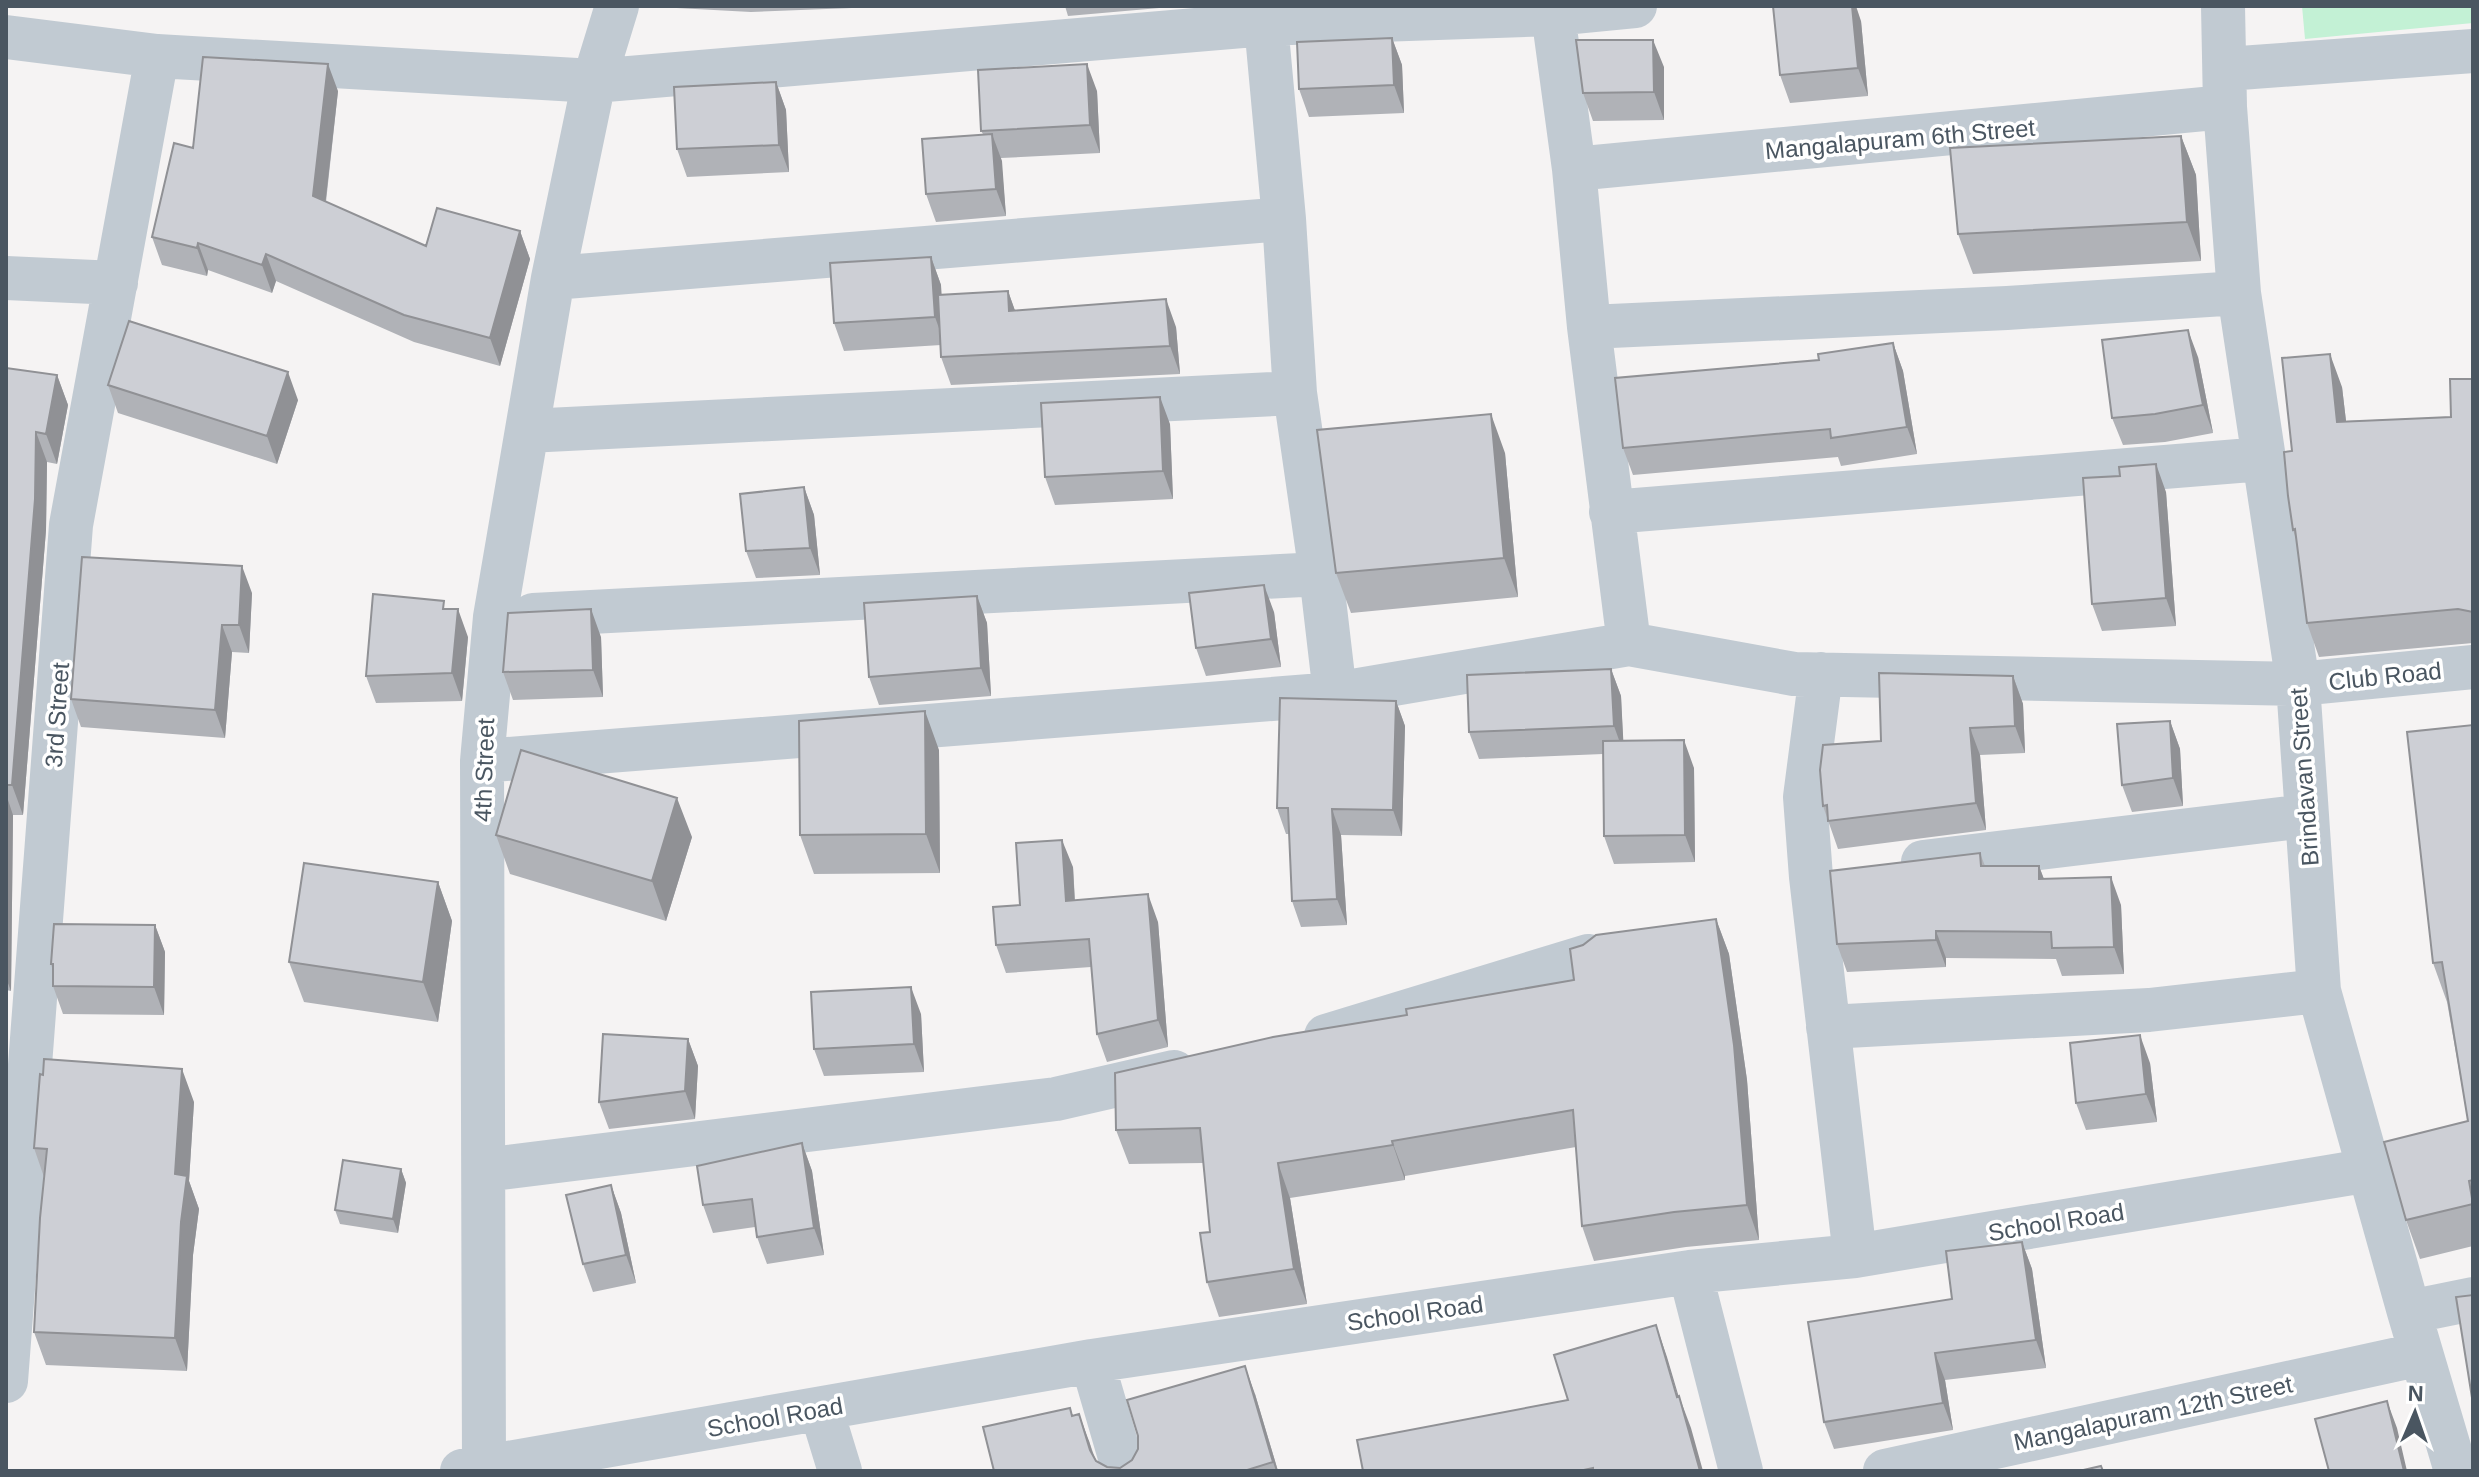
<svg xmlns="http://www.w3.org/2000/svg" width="2479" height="1477" font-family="Arial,sans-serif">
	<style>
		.green { fill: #c3f1d5 }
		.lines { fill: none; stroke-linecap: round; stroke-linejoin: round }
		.minor { stroke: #c1cad2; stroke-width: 44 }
		.wall { fill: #b0b2b7 }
		.shaded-wall { fill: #909195 }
		.building { fill: #cdcfd5; stroke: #909195; stroke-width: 2 }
		.labels { text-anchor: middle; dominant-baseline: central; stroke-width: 7; stroke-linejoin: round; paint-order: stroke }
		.street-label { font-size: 24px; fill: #4a5661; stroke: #fff }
	</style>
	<rect width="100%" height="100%" fill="#f5f3f3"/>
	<path class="green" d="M 2302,6 L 2473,6 L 2473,23 L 2305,39 Z"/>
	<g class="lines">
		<path class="minor" d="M 2223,6 L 2225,107 L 2239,293 L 2298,684 L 2319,991 L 2409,1312 L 2456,1471
			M 1553,14 L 1574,169 L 1589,327 L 1629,644
			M 1266,24 L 1284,219 L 1295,393 L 1321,574 L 1335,694
			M 6,37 L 157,56 L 594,81 L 1266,24 L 1553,14 L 1635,6
			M 2226,69 L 2473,51
			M 1574,169 L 2225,107
			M 6,278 L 116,283
			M 553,278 L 1284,219
			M 1589,327 L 2007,308 L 2239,293
			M 527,431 L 1295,393
			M 1611,512 L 2263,459
			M 533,615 L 1321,574
			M 1821,674 L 1805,797 L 1811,877 L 1855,1256
			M 482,761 L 1335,694 L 1629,644 L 1794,674 L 2298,684 L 2473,667
			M 1923,862 L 2306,816
			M 1828,1027 L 2149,1010 L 2319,991
			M 1326,1036 L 1588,956
			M 484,1170 L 1056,1099 L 1174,1072
			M 1690,1272 L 1741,1471
			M 2409,1312 L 2473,1299
			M 1092,1361 L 1124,1471
			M 6,1381 L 71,525 L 157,56
			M 821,1409 L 840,1471
			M 484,1468 L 482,761 L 495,617 L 553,278 L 594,81 L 617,6
			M 462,1471 L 1092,1361 L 1690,1272 L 1855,1256 L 2370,1170
			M 1885,1471 L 2421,1354"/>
	</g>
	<path class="wall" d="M 658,6 L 852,6 L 852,8 L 751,12 L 658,7 Z
		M 1065,6 L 1182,6 L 1068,16 Z
		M 1861,21 L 1868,96 L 1790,103 L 1780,75 Z
		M 1392,38 L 1402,65 L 1404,113 L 1309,117 L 1299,89 Z
		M 1664,67 L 1664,120 L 1593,121 L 1583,93 Z
		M 776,82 L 786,110 L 789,172 L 687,177 L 677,149 Z
		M 338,91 L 326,202 L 426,246 L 520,231 L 530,259 L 500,366 L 414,342 L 276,281 L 272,293 L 208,270 L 207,276 L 162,265 L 152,237 L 193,148 Z
		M 1097,91 L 1100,153 L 1001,158 L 1006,216 L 936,222 L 926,194 L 983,134 L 981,131 Z
		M 2181,136 L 2196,175 L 2201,261 L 1973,274 L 1958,234 Z
		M 931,257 L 941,285 L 941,295 L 1008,291 L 1015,311 L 1176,327 L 1180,374 L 951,385 L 941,357 L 941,345 L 844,351 L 834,323 Z
		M 1893,343 L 1903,371 L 1917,454 L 1841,466 L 1838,457 L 1633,475 L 1623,448 L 1819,360 Z
		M 2198,357 L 2213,433 L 2165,442 L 2123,445 L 2112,418 Z
		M 6,368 L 57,375 L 68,405 L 57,464 L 47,462 L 46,530 L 23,815 L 13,815 L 11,991 L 6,990 Z
		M 2473,379 L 2473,643 L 2319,657 L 2307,623 L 2296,539 L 2293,530 L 2292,451 L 2342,387 L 2346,421 L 2451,417 Z
		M 108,385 L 298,400 L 277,464 L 118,413 Z
		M 1170,424 L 1173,499 L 1055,505 L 1045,477 Z
		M 1505,453 L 1518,597 L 1351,613 L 1336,573 Z
		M 804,487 L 814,515 L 820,575 L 756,578 L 746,551 Z
		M 2166,492 L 2176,626 L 2102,631 L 2092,604 Z
		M 252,593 L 249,653 L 232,652 L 225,738 L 81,727 L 71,699 Z
		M 977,596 L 987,623 L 991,696 L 879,705 L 869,677 Z
		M 1274,612 L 1281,667 L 1206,676 L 1196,648 Z
		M 468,637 L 462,701 L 376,703 L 366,676 Z
		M 601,637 L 603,697 L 513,700 L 503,672 Z
		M 1611,669 L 1621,696 L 1623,741 L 1694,768 L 1695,862 L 1614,864 L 1604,836 L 1603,754 L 1479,759 L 1469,732 Z
		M 2013,676 L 2023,704 L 2025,753 L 1980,755 L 1986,830 L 1838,849 L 1823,806 L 1881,741 Z
		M 1396,701 L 1405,726 L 1402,836 L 1341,835 L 1347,925 L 1301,927 L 1292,901 L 1289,834 L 1286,834 L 1277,808 Z
		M 2170,721 L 2180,749 L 2183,806 L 2132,812 L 2122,785 Z
		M 2473,725 L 2473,1246 L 2420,1259 L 2406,1220 L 2468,1121 L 2447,1002 L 2433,963 Z
		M 939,750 L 940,873 L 814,874 L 800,835 Z
		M 496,835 L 692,837 L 666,921 L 510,874 Z
		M 1980,853 L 1985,866 L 2039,866 L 2044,879 L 2121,905 L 2124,974 L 2062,976 L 2056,959 L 1946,958 L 1946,967 L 1847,972 L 1837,944 Z
		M 1073,867 L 1075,900 L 1158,922 L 1168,1047 L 1107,1062 L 1097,1034 L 1091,967 L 1006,973 L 996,945 L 1020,905 Z
		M 438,882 L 452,921 L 438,1022 L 304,1002 L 289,962 Z
		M 1716,919 L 1729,954 L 1747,1080 L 1759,1240 L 1686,1247 L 1594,1261 L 1582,1226 L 1576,1147 L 1405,1176 L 1405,1180 L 1290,1198 L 1307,1304 L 1219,1317 L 1207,1282 L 1210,1232 L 1203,1163 L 1129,1164 L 1116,1130 L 1407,1015 L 1574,980 Z
		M 155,925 L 165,952 L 164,1015 L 63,1014 L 53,986 L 53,971 L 51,964 Z
		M 921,1014 L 924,1072 L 824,1076 L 814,1049 Z
		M 688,1039 L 698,1066 L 695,1119 L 609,1129 L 599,1102 Z
		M 2150,1063 L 2157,1122 L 2086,1130 L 2076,1103 Z
		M 43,1075 L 194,1102 L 189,1181 L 199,1209 L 193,1255 L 187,1371 L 46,1365 L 34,1332 L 44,1177 L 34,1148 Z
		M 802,1143 L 812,1171 L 824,1255 L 767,1264 L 757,1237 L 755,1227 L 713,1233 L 703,1205 Z
		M 401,1169 L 406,1183 L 398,1233 L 340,1224 L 335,1210 Z
		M 611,1185 L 621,1213 L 636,1283 L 593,1292 L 583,1264 Z
		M 2022,1242 L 2032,1269 L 2046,1368 L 1945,1380 L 1953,1430 L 1834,1449 L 1824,1422 Z
		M 1255,1394 L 1278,1471 L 994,1471 L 1073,1416 L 1089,1441 L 1096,1461 L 1107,1467 L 1120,1468 Z"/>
	<path class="shaded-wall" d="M 1852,6 L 1856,6 L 1861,21 L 1868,96 L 1858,68 Z
		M 1392,38 L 1402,65 L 1404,113 L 1394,85 Z
		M 1653,40 L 1664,67 L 1664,120 L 1654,92 Z
		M 328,64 L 338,91 L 323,224 L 313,196 Z
		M 1087,64 L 1097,91 L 1100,153 L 1090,125 Z
		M 776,82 L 786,110 L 789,172 L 779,145 Z
		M 992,134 L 1002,161 L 1006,216 L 996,189 Z
		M 2181,136 L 2196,175 L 2201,261 L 2187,222 Z
		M 520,231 L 530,259 L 500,366 L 490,338 Z
		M 198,243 L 208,270 L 207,276 L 197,248 Z
		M 266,254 L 276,281 L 272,293 L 262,265 Z
		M 931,257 L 941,285 L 945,345 L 935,317 Z
		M 1008,291 L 1018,319 L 1009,311 Z
		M 1166,299 L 1176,327 L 1180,374 L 1170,346 Z
		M 2188,330 L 2198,357 L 2213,433 L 2203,405 Z
		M 1893,343 L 1903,371 L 1917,454 L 1907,427 Z
		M 2330,354 L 2342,387 L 2350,455 L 2337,422 Z
		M 288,372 L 298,400 L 277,464 L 267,436 Z
		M 57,375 L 68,405 L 57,464 L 46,434 Z
		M 1160,397 L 1170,424 L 1173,499 L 1163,471 Z
		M 1491,414 L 1505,453 L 1518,597 L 1504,558 Z
		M 36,432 L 47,462 L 46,530 L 23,815 L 12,785 Z
		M 2156,464 L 2166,492 L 2176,626 L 2166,598 Z
		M 804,487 L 814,515 L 820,575 L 810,548 Z
		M 242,566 L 252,593 L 249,653 L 239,625 Z
		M 1264,585 L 1274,612 L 1281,667 L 1271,639 Z
		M 977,596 L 987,623 L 991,696 L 981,668 Z
		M 458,609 L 468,637 L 462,701 L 452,673 Z
		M 591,609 L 601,637 L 603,697 L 593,670 Z
		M 222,625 L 232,652 L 225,738 L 215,710 Z
		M 1611,669 L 1621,696 L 1624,754 L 1614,726 Z
		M 2013,676 L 2023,704 L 2025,753 L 2015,726 Z
		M 1396,701 L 1405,726 L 1402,836 L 1393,810 Z
		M 925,711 L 939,750 L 940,873 L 926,834 Z
		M 2170,721 L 2180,749 L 2183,806 L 2173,778 Z
		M 1970,728 L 1980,755 L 1986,830 L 1976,803 Z
		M 1684,740 L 1694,768 L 1695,862 L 1685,835 Z
		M 6,794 L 13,815 L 11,991 L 6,978 Z
		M 677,798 L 692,837 L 666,921 L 652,881 Z
		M 1332,809 L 1341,835 L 1347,925 L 1337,899 Z
		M 1062,840 L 1073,867 L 1076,928 L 1066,901 Z
		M 2039,866 L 2049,893 L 2039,879 Z
		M 2111,877 L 2121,905 L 2124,974 L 2114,947 Z
		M 438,882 L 452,921 L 438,1022 L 423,982 Z
		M 1148,894 L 1158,922 L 1168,1047 L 1158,1020 Z
		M 1716,919 L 1729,954 L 1747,1080 L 1759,1240 L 1747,1205 Z
		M 155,925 L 165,952 L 164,1015 L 154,987 Z
		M 1936,931 L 1946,958 L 1946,967 L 1936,940 Z
		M 911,987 L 921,1014 L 924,1072 L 914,1044 Z
		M 2140,1035 L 2150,1063 L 2157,1122 L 2146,1094 Z
		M 688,1039 L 698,1066 L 695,1119 L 685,1091 Z
		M 182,1069 L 194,1102 L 189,1181 L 199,1209 L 193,1255 L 187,1371 L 175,1338 L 175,1174 Z
		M 1392,1141 L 1405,1176 L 1405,1180 L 1393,1145 Z
		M 802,1143 L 812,1171 L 824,1255 L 814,1228 Z
		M 1278,1163 L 1290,1198 L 1307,1304 L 1294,1269 Z
		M 401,1169 L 406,1183 L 398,1233 L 393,1219 Z
		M 611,1185 L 621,1213 L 636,1283 L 626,1255 Z
		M 2022,1242 L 2032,1269 L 2046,1368 L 2036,1340 Z
		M 1656,1325 L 1667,1357 L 1683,1411 L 1679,1396 L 1691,1428 L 1703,1471 L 1700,1471 Z
		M 1935,1353 L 1945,1380 L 1953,1430 L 1943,1403 Z
		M 1245,1366 L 1255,1394 L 1278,1471 L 1276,1471 L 1273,1462 Z
		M 2387,1401 L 2397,1428 L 2407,1471 L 2404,1471 Z
		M 1079,1414 L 1089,1441 L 1098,1471 L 1090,1450 Z"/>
	<path class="building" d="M 1773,6 L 1852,6 L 1858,68 L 1780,75 Z
		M 1392,38 L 1394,85 L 1299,89 L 1297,42 Z
		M 1576,40 L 1653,40 L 1654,92 L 1583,93 Z
		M 203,57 L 328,64 L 313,196 L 426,246 L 437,208 L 520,231 L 490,338 L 404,315 L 266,254 L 262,265 L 198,243 L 197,248 L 152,237 L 174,143 L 193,148 Z
		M 1087,64 L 1090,125 L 981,131 L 978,70 Z
		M 776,82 L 779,145 L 677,149 L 674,87 Z
		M 992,134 L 996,189 L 926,194 L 922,139 Z
		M 2181,136 L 2187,222 L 1958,234 L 1950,148 Z
		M 931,257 L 935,317 L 834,323 L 830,263 Z
		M 1008,291 L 1009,311 L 1166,299 L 1170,346 L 941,357 L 938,295 Z
		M 129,321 L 288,372 L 267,436 L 108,385 Z
		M 2188,330 L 2203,405 L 2155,414 L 2112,418 L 2102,340 Z
		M 1893,343 L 1907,427 L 1831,438 L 1830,429 L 1623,448 L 1615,378 L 1819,360 L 1818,354 Z
		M 2330,354 L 2337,422 L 2451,417 L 2450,379 L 2473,379 L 2473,612 L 2458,609 L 2307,623 L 2295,529 L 2293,530 L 2288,496 L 2284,452 L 2292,451 L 2282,358 Z
		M 6,368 L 57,375 L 46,434 L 36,432 L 35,499 L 12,785 L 6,785 Z
		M 1160,397 L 1163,471 L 1045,477 L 1041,403 Z
		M 1491,414 L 1504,558 L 1336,573 L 1317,430 Z
		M 2156,464 L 2166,598 L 2092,604 L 2083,478 L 2120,476 L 2119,467 Z
		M 804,487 L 810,548 L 746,551 L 740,494 Z
		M 82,557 L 242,566 L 239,625 L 222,625 L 215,710 L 71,699 Z
		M 1264,585 L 1271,639 L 1196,648 L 1189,593 Z
		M 373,594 L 444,601 L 443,609 L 458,609 L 452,673 L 366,676 Z
		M 977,596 L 981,668 L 869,677 L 864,603 Z
		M 591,609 L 593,670 L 503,672 L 508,613 Z
		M 1611,669 L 1614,726 L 1469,732 L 1467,675 Z
		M 1879,673 L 2013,676 L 2015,726 L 1970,728 L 1976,803 L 1828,821 L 1827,805 L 1823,806 L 1820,770 L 1823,745 L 1881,741 Z
		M 1280,698 L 1396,701 L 1393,810 L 1332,809 L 1337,899 L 1292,901 L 1288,808 L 1277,808 Z
		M 925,711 L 926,834 L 800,835 L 799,721 Z
		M 2170,721 L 2173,778 L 2122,785 L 2117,724 Z
		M 2473,725 L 2473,1180 L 2469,1181 L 2473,1204 L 2406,1220 L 2384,1142 L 2468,1121 L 2442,962 L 2433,963 L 2407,732 Z
		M 1684,740 L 1685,835 L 1604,836 L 1603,741 Z
		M 521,750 L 677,798 L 652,881 L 496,835 Z
		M 1062,840 L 1066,901 L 1148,894 L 1158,1020 L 1097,1034 L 1089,939 L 996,945 L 993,907 L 1020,905 L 1016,843 Z
		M 1980,853 L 1981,866 L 2039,866 L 2039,879 L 2111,877 L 2114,947 L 2052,948 L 2051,932 L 1936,931 L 1936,940 L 1837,944 L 1830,871 Z
		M 304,863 L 438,882 L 423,982 L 289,962 Z
		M 1716,919 L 1734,1045 L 1747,1205 L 1674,1212 L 1582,1226 L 1573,1110 L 1392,1141 L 1393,1145 L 1278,1163 L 1294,1269 L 1207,1282 L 1200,1233 L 1210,1232 L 1200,1128 L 1116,1130 L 1115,1073 L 1273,1037 L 1407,1015 L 1406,1009 L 1574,980 L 1570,949 L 1583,945 L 1596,935 Z
		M 54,924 L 155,925 L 154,987 L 53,986 L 53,964 L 51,964 Z
		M 911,987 L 914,1044 L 814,1049 L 811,992 Z
		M 603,1034 L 688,1039 L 685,1091 L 599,1102 Z
		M 2140,1035 L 2146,1094 L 2076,1103 L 2070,1043 Z
		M 44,1059 L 182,1069 L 175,1174 L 187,1176 L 181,1222 L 175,1338 L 34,1332 L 40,1218 L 47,1149 L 34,1148 L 40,1074 L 43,1075 Z
		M 802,1143 L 814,1228 L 757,1237 L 752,1199 L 703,1205 L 697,1166 Z
		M 343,1160 L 401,1169 L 393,1219 L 335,1210 Z
		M 611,1185 L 626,1255 L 583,1264 L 566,1195 Z
		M 2022,1242 L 2036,1340 L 1935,1353 L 1943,1403 L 1824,1422 L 1808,1322 L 1952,1299 L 1946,1251 Z
		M 2473,1295 L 2473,1404 L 2456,1297 Z
		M 1656,1325 L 1677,1397 L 1679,1396 L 1700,1471 L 1593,1471 L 1593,1468 L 1579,1471 L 1363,1471 L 1357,1440 L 1568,1400 L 1554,1355 Z
		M 1245,1366 L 1273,1462 L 1244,1471 L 994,1471 L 983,1427 L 1070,1408 L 1072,1416 L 1079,1414 L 1090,1450 L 1096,1461 L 1107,1467 L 1120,1468 L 1132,1460 L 1138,1449 L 1138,1436 L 1127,1400 Z
		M 2387,1401 L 2404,1471 L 2329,1471 L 2315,1419 Z
		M 2101,1466 L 2103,1471 L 2079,1471 Z"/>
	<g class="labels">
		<g class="street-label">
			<text transform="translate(1900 139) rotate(-5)">Mangalapuram 6th Street</text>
			<text transform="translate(2385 676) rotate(-6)">Club Road</text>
			<text transform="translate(57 715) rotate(-86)">3rd Street</text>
			<text transform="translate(484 770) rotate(-88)">4th Street</text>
			<text transform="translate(2304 777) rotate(-94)">Brindavan Street</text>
			<text transform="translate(2056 1222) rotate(-9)">School Road</text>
			<text transform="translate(1415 1313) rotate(-8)">School Road</text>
			<text transform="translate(2153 1413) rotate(-12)">Mangalapuram 12th Street</text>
			<text transform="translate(775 1417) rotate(-10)">School Road</text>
		</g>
	</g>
	<rect width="2479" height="1477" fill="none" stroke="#4a5661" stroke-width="16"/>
	<g transform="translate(2415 1413) rotate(2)" stroke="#ffffff" stroke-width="6" paint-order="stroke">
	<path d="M0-6L14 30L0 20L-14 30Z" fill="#4a5661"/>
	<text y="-12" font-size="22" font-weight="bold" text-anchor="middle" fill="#4a5661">N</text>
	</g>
</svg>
